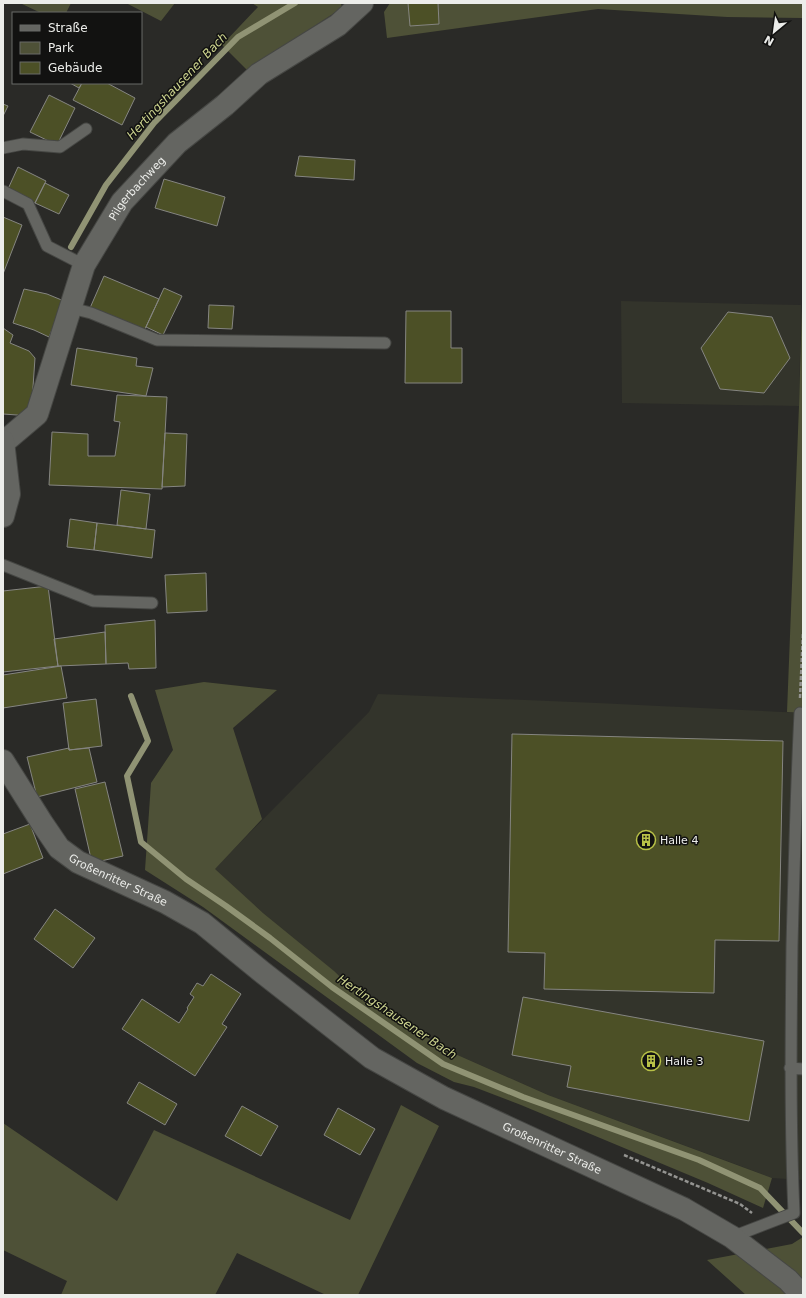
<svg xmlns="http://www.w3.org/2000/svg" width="806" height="1298" font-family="'DejaVu Sans',sans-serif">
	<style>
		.built { fill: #33342b }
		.green { fill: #4e5137 }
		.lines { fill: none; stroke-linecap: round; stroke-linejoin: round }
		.stream { stroke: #909374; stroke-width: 6 }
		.building { fill: #4c5026; stroke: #858581 }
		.service-casing { stroke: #464744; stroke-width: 13 }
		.minor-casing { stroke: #464744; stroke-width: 24 }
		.tertiary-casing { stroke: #464744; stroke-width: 24 }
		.path { stroke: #949491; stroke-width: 2.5; stroke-dasharray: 4 2; stroke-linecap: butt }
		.service { stroke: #646561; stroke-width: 11 }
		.minor { stroke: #646561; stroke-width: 22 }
		.tertiary { stroke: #646561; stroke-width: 22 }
		.labels { text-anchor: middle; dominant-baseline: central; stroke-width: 3; stroke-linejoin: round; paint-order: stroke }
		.street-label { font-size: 11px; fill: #ecedea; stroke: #121211 }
		.poi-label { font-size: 11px; fill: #ecedea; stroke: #121211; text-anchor: start }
		.water-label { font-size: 12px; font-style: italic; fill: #ced58f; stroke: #121211 }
	</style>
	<rect width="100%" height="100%" fill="#2a2a27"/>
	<path class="built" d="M 621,301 L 801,305 L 799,406 L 622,403 Z
		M 378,694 L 597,703 L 803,713 L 803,1180 L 772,1178 L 743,1167 L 548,1095 L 453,1053 L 361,997 L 333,971 L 263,913 L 214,869 L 369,712 Z"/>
	<path class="green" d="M 20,3 L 71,3 L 66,13 L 41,13 Z
		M 126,3 L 175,3 L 161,21 Z
		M 252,3 L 341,3 L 342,8 L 247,70 L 222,45 L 258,7 Z
		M 390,3 L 803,3 L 803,18 L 727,17 L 598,9 L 387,38 L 384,12 Z
		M 803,269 L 803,713 L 787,712 L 799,406 Z
		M 204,682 L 277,690 L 233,728 L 262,819 L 215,869 L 263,913 L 334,971 L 361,997 L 453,1053 L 548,1095 L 772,1178 L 763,1208 L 708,1183 L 521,1105 L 474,1087 L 454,1082 L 417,1063 L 203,907 L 145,870 L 151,783 L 173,750 L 155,690 Z
		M 401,1105 L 439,1126 L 358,1295 L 326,1295 L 237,1253 L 215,1295 L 61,1295 L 67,1281 L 3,1250 L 3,1123 L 117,1201 L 154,1130 L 350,1220 Z
		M 803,1237 L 803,1295 L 746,1295 L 707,1260 L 792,1244 Z"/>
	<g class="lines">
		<path class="stream" d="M 71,247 L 106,185 L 154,123 L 238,37 L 295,3
			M 131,696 L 148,741 L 127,776 L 141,842 L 186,879 L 226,906 L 270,938 L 332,987 L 443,1064 L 523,1097 L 699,1160 L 760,1188 L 803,1233"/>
	</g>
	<path class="building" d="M 408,3 L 438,3 L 439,24 L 410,26 Z
		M 70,83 L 82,83 L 79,88 Z
		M 82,83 L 107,83 L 135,98 L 122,125 L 73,100 Z
		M 49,95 L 75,108 L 57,145 L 30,132 Z
		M 3,104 L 8,106 L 3,116 Z
		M 299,156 L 355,160 L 354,180 L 295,176 Z
		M 18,167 L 46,181 L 35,203 L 8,189 Z
		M 164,179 L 225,197 L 217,226 L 155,208 Z
		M 45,183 L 69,195 L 59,214 L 35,203 Z
		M 3,217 L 22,225 L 3,274 Z
		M 104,276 L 159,299 L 144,331 L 90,308 Z
		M 164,288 L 182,296 L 163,335 L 146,327 Z
		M 24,289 L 47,294 L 64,301 L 49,337 L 34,330 L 13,323 Z
		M 209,305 L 234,306 L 232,329 L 208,328 Z
		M 406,311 L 451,311 L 451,348 L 462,348 L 462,383 L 405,383 Z
		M 728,312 L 772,317 L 790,358 L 764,393 L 720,389 L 701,348 Z
		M 3,328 L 13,335 L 10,343 L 29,351 L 35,358 L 31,416 L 3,414 Z
		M 77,348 L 137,358 L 136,366 L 153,368 L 146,396 L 71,385 Z
		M 117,395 L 167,397 L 162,489 L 49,485 L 52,432 L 88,434 L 88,456 L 115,456 L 120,422 L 114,421 Z
		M 165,433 L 187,434 L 185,486 L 162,487 Z
		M 121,490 L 150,494 L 146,529 L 117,525 Z
		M 70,519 L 97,523 L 94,550 L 67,547 Z
		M 97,523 L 155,530 L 152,558 L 94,550 Z
		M 206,573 L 207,611 L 167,613 L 165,575 Z
		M 48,586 L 58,666 L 3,672 L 3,591 Z
		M 155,620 L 156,668 L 129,669 L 128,663 L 106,664 L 105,625 Z
		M 105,632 L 106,664 L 58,666 L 54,639 Z
		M 61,666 L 67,698 L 3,708 L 3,675 Z
		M 96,699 L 102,746 L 69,750 L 63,703 Z
		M 512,734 L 783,741 L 779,941 L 715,940 L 714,993 L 544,989 L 545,953 L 508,952 Z
		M 69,748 L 69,750 L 89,748 L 97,782 L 37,797 L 27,757 Z
		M 105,782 L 123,856 L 92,863 L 75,789 Z
		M 30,824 L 43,858 L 3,874 L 3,834 Z
		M 55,909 L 95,938 L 73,968 L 34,939 Z
		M 211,974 L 241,994 L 222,1024 L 227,1027 L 195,1076 L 122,1029 L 142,999 L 179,1023 L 188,1009 L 187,1008 L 194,997 L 190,994 L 197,983 L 203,986 Z
		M 523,997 L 764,1041 L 749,1121 L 567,1087 L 571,1066 L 512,1055 Z
		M 139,1082 L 177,1104 L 165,1125 L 127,1103 Z
		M 242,1106 L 278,1126 L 261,1156 L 225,1136 Z
		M 338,1108 L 375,1129 L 360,1155 L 324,1135 Z"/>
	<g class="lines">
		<g class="service-casing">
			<path id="service" d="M 3,148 L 23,144 L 60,147 L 86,129
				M 3,191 L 28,204 L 47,246 L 84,265
				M 71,308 L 91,313 L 157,340 L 385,343
				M 3,565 L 93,601 L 152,603
				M 790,1068 L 803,1069
				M 732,1237 L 794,1213 C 790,1124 791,1035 792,946 C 794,868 796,791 800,713"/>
		</g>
		<g class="minor-casing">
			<g id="minor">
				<path id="s1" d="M 4,442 L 37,414 L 84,265 L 122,202 L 177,143 L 225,105 L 259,74 L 338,25 L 362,3"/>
			</g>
		</g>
		<g class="tertiary-casing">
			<g id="tertiary">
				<path d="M 3,441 L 9,494 L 3,516"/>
				<path id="s2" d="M 3,761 L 42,823 L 59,848 L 78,862 L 165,902 L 202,923 L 262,972 L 372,1058 L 444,1098 L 684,1209 L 732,1237 L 788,1280 L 802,1295"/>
			</g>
		</g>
		<path class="path" d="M 800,698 L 803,632
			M 624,1155 L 740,1204 L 752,1213"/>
		<use href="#service" class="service"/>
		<use href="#minor" class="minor"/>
		<use href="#tertiary" class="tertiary"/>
	</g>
	<defs>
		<g id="building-ring" transform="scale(1)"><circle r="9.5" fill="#121211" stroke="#b8c147" stroke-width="1.5"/><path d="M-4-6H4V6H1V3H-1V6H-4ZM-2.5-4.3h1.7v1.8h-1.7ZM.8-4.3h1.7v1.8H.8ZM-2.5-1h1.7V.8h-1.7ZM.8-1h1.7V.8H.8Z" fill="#b8c147"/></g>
	</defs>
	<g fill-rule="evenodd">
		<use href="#building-ring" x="646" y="840"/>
		<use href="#building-ring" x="651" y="1061"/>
	</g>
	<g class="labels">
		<g class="street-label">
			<text stroke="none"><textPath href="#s1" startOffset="293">Pilgerbachweg</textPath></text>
			<text stroke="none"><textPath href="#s2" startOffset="171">Großenritter Straße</textPath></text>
			<text stroke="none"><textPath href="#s2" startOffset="684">Großenritter Straße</textPath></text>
		</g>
		<g class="poi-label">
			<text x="660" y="840">Halle 4</text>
			<text x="665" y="1061">Halle 3</text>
		</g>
		<g class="water-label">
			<text transform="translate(177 86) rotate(-47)">Hertingshausener Bach</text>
			<text transform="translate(397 1017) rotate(34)">Hertingshausener Bach</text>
		</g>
	</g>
	<rect width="806" height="1298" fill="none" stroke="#ecedea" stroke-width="8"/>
	<rect x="12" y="12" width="130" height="72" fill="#121211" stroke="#696a68"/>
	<rect x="20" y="25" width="20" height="6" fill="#646561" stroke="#696a68"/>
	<text x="48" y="32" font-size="12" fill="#ecedea">Straße</text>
	<rect x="20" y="42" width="20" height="12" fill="#4e5137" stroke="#696a68"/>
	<text x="48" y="52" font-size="12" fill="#ecedea">Park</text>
	<rect x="20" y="62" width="20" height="12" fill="#4c5026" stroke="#696a68"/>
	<text x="48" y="72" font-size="12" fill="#ecedea">Gebäude</text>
	<g transform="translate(774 32) rotate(209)" stroke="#121211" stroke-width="3" paint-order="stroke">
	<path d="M0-3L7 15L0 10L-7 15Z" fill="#ecedea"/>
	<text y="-6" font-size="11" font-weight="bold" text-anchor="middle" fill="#ecedea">N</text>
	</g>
</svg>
